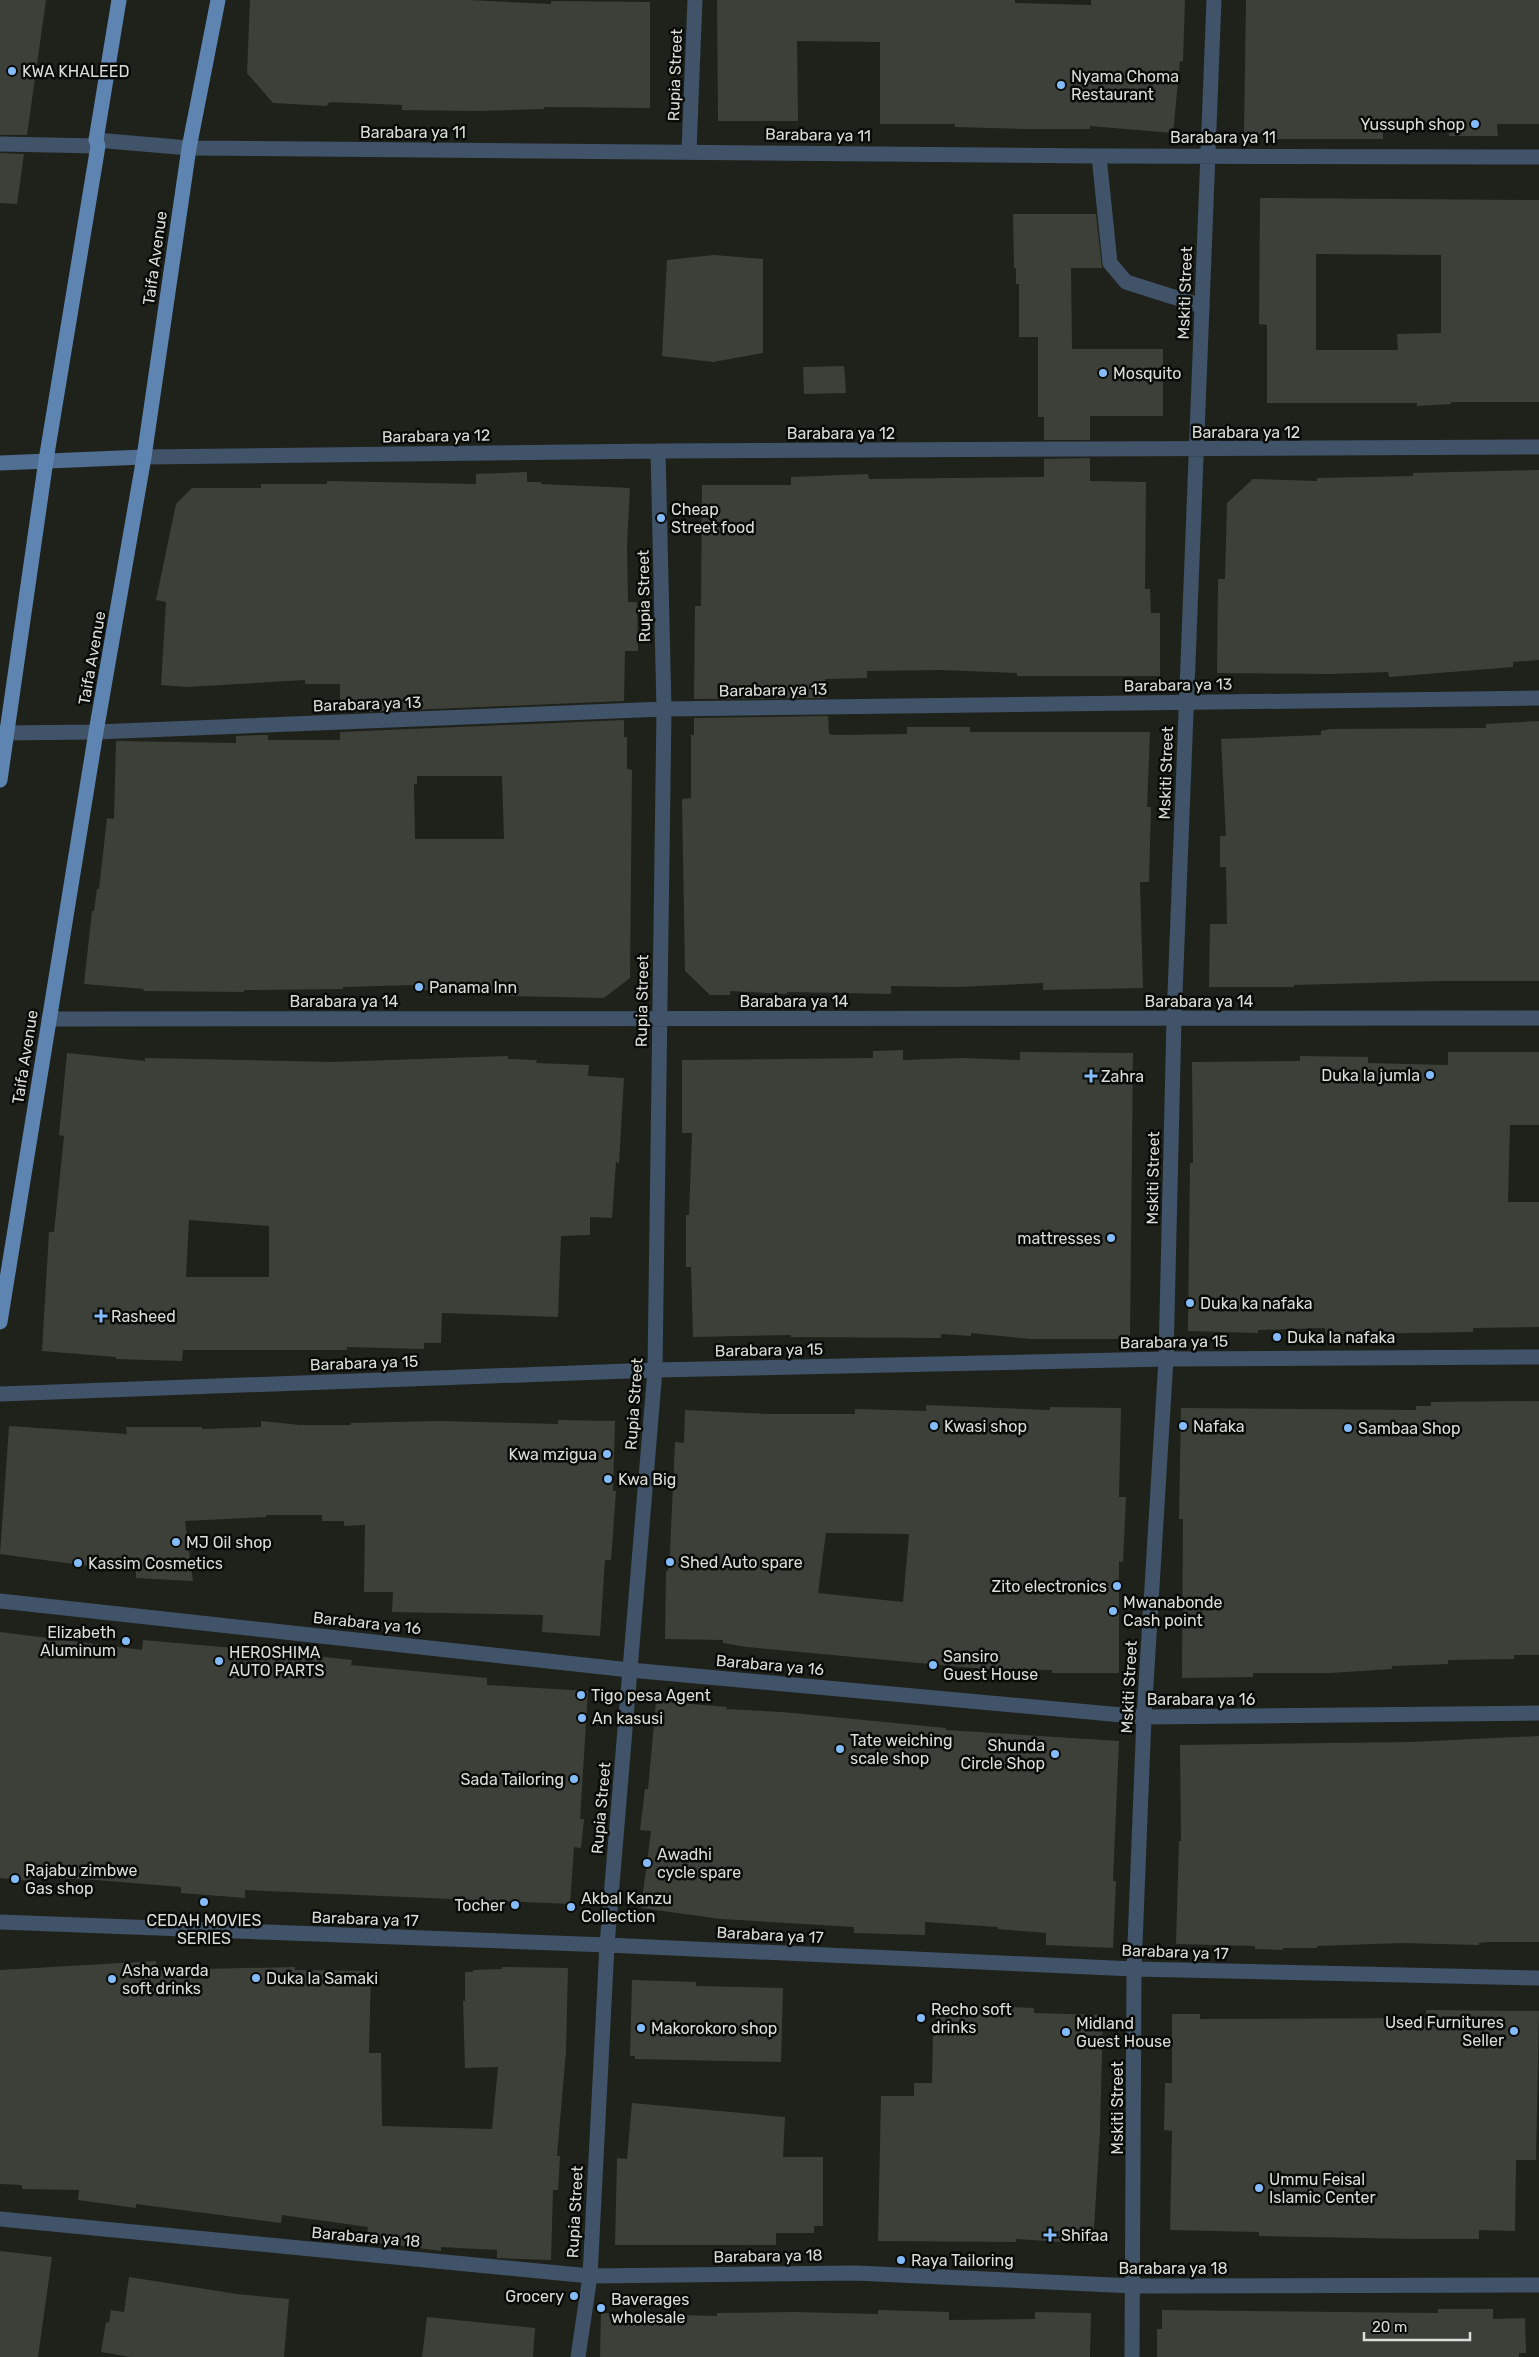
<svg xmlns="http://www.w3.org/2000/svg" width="1539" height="2357" font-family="Rubik,sans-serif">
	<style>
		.building { fill: #3c4038; fill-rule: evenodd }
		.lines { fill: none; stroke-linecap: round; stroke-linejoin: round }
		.lane { stroke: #405369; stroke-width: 15 }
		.street { stroke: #405369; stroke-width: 15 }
		.secondary { stroke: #516f92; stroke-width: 15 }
		.primary { stroke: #5e85b2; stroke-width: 15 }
		.poi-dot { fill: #84bcfb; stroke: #090b08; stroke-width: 2 }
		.labels { text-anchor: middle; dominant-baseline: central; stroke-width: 5; stroke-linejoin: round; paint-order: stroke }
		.poi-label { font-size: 16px; fill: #dbddd8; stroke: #090b08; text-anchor: start }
		.street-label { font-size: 16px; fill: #dbddd8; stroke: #090b08 }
	</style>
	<rect width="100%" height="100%" fill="#1f221a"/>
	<path class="building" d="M 0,0 L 46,0 L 27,135 L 0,135 Z
		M 250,0 L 469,0 L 551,4 L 551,1 L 650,2 L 650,108 L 544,107 L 544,109 L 479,111 L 402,110 L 402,105 L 332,102 L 328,103 L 327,106 L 273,103 L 247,73 Z
		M 717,0 L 1015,0 L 1015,3 L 1091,5 L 1091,0 L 1185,0 L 1183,61 L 1180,61 L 1173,133 L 1090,126 L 1090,129 L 1023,129 L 955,127 L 955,124 L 880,124 L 880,42 L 797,41 L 798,121 L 718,121 Z
		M 1246,0 L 1539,0 L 1539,124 L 1497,124 L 1498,136 L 1449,136 L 1448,122 L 1383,124 L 1383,139 L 1270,139 L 1270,134 L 1244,134 Z
		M 0,153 L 24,154 L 17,204 L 0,203 Z
		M 1260,198 L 1539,200 L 1539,402 L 1451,402 L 1451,404 L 1417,406 L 1417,403 L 1267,403 L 1267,325 L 1259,324 ZM 1316,254 L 1441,255 L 1441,333 L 1397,334 L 1398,350 L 1316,350 Z
		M 1013,214 L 1096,214 L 1102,268 L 1071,268 L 1072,349 L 1163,349 L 1163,416 L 1090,416 L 1090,440 L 1044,440 L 1044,417 L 1038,417 L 1038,337 L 1019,337 L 1019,284 L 1016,284 L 1016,268 L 1014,268 Z
		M 714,255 L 763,259 L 763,353 L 713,362 L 662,356 L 667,260 Z
		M 844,366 L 846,393 L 804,394 L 803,367 Z
		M 1090,458 L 1090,481 L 1146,482 L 1145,589 L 1150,589 L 1151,613 L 1160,613 L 1160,676 L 1017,676 L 1017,673 L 941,670 L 867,671 L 867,678 L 825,679 L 826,698 L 694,699 L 695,606 L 701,606 L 702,485 L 791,485 L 791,477 L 868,474 L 869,479 L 1044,477 L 1044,459 Z
		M 1539,470 L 1539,660 L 1513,662 L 1513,667 L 1389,677 L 1388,672 L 1332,674 L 1217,673 L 1218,579 L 1225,579 L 1227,503 L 1253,479 L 1317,481 L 1317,478 L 1413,476 L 1413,473 Z
		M 527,472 L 527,482 L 541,482 L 541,484 L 630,488 L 627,545 L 628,602 L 637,602 L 638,651 L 625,651 L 624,701 L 340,713 L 340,684 L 305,684 L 305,680 L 187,687 L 161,685 L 166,602 L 156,600 L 176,504 L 192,488 L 261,488 L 261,484 L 327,484 L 327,481 L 476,484 L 476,474 Z
		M 828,716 L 829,734 L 835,735 L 907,734 L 907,727 L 970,727 L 970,732 L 1150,732 L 1147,807 L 1151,807 L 1149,882 L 1140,882 L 1143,988 L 1043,990 L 1043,983 L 958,987 L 891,986 L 891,994 L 787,992 L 787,994 L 730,991 L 730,995 L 710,995 L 685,971 L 682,799 L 691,798 L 691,735 L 694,735 L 694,718 Z
		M 624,720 L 624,737 L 627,737 L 627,769 L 632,770 L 630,978 L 604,998 L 503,996 L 503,991 L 415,990 L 415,985 L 343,987 L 343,989 L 244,990 L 244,992 L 143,991 L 144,989 L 84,984 L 92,911 L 94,911 L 97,889 L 99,889 L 107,818 L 114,819 L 116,741 L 236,743 L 236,736 L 259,735 L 268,735 L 268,740 L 340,740 L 340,732 ZM 417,776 L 502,776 L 504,839 L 415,839 L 414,784 L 417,784 Z
		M 1539,721 L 1539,981 L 1438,981 L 1294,985 L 1294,987 L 1209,987 L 1210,924 L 1227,924 L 1226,867 L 1220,867 L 1220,836 L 1226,836 L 1221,739 L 1321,735 L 1321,731 L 1330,729 L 1486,728 L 1486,724 Z
		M 903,1050 L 903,1060 L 964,1058 L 1020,1060 L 1020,1052 L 1133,1053 L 1130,1339 L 1030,1339 L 971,1333 L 971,1336 L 941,1334 L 941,1338 L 791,1337 L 791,1335 L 693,1337 L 691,1267 L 686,1267 L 686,1215 L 689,1215 L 692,1133 L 682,1133 L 682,1060 L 873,1058 L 873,1051 Z
		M 1448,1052 L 1539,1052 L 1539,1125 L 1510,1125 L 1508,1202 L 1539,1202 L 1539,1327 L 1473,1328 L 1473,1332 L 1347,1334 L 1326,1334 L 1325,1328 L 1258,1330 L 1258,1333 L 1188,1331 L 1190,1163 L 1193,1163 L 1192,1062 L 1300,1061 L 1300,1056 L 1368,1057 L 1368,1063 L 1448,1065 Z
		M 67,1053 L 145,1061 L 145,1058 L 332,1062 L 508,1056 L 508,1059 L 537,1060 L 536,1063 L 589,1065 L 588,1076 L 624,1078 L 619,1163 L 616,1162 L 612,1218 L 590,1217 L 590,1235 L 561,1236 L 558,1317 L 442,1313 L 441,1343 L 424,1343 L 424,1349 L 347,1347 L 347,1350 L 183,1350 L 182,1361 L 116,1359 L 116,1357 L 42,1351 L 49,1232 L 54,1232 L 64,1136 L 59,1135 ZM 189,1220 L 269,1226 L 269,1277 L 186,1277 Z
		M 1539,1401 L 1539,1655 L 1514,1655 L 1514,1659 L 1448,1660 L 1448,1664 L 1392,1666 L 1392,1669 L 1330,1673 L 1253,1673 L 1253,1677 L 1182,1678 L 1183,1519 L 1179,1519 L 1181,1408 L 1416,1410 L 1416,1406 L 1431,1406 L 1431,1402 Z
		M 926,1405 L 1050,1410 L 1050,1407 L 1121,1408 L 1119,1497 L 1126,1497 L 1123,1562 L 1119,1561 L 1119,1673 L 1052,1673 L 1052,1670 L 984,1669 L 747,1647 L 723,1643 L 723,1640 L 665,1639 L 666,1571 L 668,1571 L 670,1552 L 675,1442 L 684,1443 L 685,1410 L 769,1414 L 855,1414 L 855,1409 L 926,1411 ZM 826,1533 L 909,1534 L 903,1602 L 818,1593 Z
		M 558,1420 L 615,1421 L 613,1491 L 616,1491 L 611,1560 L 605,1560 L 600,1636 L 542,1632 L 543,1615 L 392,1612 L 393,1592 L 364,1592 L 365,1525 L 344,1526 L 344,1521 L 322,1521 L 322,1515 L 266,1515 L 266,1517 L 185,1521 L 193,1581 L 136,1578 L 136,1570 L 111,1569 L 0,1554 L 9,1426 L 127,1434 L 126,1427 L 202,1427 L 202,1429 L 261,1427 L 261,1421 L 300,1425 L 351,1425 L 351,1423 L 438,1421 L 558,1424 Z
		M 0,1632 L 142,1650 L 143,1640 L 280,1652 L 352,1660 L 351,1665 L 487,1678 L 487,1685 L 588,1691 L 580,1819 L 584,1819 L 581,1848 L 574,1847 L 570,1904 L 245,1890 L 245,1898 L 181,1893 L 181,1887 L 96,1880 L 31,1877 L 30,1881 L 0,1878 Z
		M 656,1701 L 727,1707 L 726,1709 L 782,1712 L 946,1728 L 946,1730 L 1119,1741 L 1113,1881 L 1116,1881 L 1113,1948 L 1046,1945 L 1046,1933 L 998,1929 L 998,1927 L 925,1922 L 925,1935 L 854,1933 L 854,1927 L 721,1919 L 641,1908 L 651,1831 L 640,1830 L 645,1789 L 648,1789 Z
		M 1539,1736 L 1539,1942 L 1490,1942 L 1479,1943 L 1479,1945 L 1402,1943 L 1317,1946 L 1317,1948 L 1283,1948 L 1283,1950 L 1255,1949 L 1255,1946 L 1176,1944 L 1179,1841 L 1181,1841 L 1180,1745 L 1412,1742 Z
		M 156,1961 L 157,1970 L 295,1967 L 295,1970 L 371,1971 L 369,2053 L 381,2053 L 382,2126 L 492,2129 L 498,2067 L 465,2068 L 463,2001 L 465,2001 L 465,1972 L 473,1972 L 473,1970 L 502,1969 L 502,1967 L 568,1968 L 566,2051 L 557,2156 L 560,2156 L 558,2190 L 553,2190 L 551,2260 L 497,2258 L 497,2250 L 441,2247 L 441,2251 L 366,2241 L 368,2227 L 282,2215 L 281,2223 L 136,2204 L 136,2208 L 78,2200 L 79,2190 L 22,2189 L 22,2185 L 0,2184 L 0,1970 Z
		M 632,1980 L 696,1982 L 696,1986 L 783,1988 L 781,2062 L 635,2059 L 635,2056 L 630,2056 Z
		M 963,2005 L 1034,2008 L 1034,2013 L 1103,2015 L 1100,2131 L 1093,2244 L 1016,2239 L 1016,2242 L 878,2241 L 881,2096 L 914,2096 L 914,2083 L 932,2083 L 933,2035 L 936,2036 L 937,2006 Z
		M 1426,2010 L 1539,2011 L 1536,2160 L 1516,2160 L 1515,2231 L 1479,2230 L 1479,2239 L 1417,2239 L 1259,2236 L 1259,2232 L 1170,2230 L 1172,2131 L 1164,2130 L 1165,2083 L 1172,2083 L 1172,2014 L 1200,2014 L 1200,2019 L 1426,2018 Z
		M 632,2103 L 785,2117 L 783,2157 L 823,2157 L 823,2226 L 814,2226 L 814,2233 L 776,2233 L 776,2245 L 615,2245 L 617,2158 L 627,2159 Z
		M 0,2251 L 52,2257 L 38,2357 L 0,2357 Z
		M 129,2277 L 237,2294 L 289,2299 L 284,2357 L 130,2357 L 101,2352 L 106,2322 L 109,2323 L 111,2310 L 124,2312 Z
		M 1438,2309 L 1493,2309 L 1493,2319 L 1525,2318 L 1526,2353 L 1519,2353 L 1519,2357 L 1157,2357 L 1157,2329 L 1162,2329 L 1162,2310 L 1438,2313 Z
		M 878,2310 L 949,2312 L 949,2320 L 1035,2319 L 1035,2312 L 1091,2313 L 1090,2357 L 600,2357 L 601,2313 L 717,2316 L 717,2313 L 793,2312 L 878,2314 Z
		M 427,2317 L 535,2328 L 533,2357 L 422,2357 Z"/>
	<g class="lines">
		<path class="lane" d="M 0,144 L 98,146
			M 1099,156 L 1110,263 L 1126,282 L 1202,306"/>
		<path class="street" d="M 96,140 L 189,148 L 1099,156 L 1539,157
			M 689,151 L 695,0
			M 144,457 L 658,451 L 1539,447
			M 0,733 L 96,732 L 664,709 L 1539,698
			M 49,1019 L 1539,1018
			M 0,1394 L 655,1370 L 1166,1359 L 1539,1357
			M 0,1601 L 630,1670 L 1144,1717 L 1539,1713
			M 0,1922 L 607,1945 L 1134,1969 L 1539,1978
			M 0,2219 L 590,2276 L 856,2273 L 1134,2286 L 1539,2285
			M 578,2357 L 590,2276 L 607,1945 L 655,1370 L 664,709 L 658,451
			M 1132,2357 L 1134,1969 L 1144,1717 L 1166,1359 L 1174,1019 L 1214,0"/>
		<path class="secondary" d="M 0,463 L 144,457"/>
		<path class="primary" d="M 0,780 L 46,460 L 98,146 L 96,140 L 119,0
			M 0,1322 L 96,732 L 144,457 L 189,148 L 218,0"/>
	</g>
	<g class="poi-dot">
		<circle cx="12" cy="71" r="5"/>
		<circle cx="1061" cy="85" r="5"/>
		<circle cx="1475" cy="124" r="5"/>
		<circle cx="1103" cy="373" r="5"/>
		<circle cx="661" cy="518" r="5"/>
		<circle cx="419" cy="987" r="5"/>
		<circle cx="1430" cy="1075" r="5"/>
		<path d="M1088.5 1068.5h5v5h5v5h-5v5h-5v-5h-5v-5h5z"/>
		<circle cx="1111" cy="1238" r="5"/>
		<circle cx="1190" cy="1303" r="5"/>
		<path d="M98.5 1308.5h5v5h5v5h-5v5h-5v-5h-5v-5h5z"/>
		<circle cx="1277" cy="1337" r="5"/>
		<circle cx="934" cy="1426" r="5"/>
		<circle cx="1183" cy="1426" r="5"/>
		<circle cx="1348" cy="1428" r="5"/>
		<circle cx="607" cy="1454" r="5"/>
		<circle cx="608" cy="1479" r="5"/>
		<circle cx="176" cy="1542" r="5"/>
		<circle cx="670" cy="1562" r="5"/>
		<circle cx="78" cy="1563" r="5"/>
		<circle cx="1117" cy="1586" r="5"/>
		<circle cx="1113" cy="1611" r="5"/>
		<circle cx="126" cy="1641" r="5"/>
		<circle cx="219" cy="1661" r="5"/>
		<circle cx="933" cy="1665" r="5"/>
		<circle cx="581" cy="1695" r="5"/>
		<circle cx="582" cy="1718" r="5"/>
		<circle cx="840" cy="1749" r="5"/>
		<circle cx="1055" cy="1754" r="5"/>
		<circle cx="574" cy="1779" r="5"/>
		<circle cx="647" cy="1863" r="5"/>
		<circle cx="15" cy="1879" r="5"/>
		<circle cx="204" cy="1902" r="5"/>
		<circle cx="515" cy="1905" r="5"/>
		<circle cx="571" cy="1907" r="5"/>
		<circle cx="256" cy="1978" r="5"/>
		<circle cx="112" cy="1979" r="5"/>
		<circle cx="921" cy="2018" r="5"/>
		<circle cx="641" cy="2028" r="5"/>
		<circle cx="1514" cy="2031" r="5"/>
		<circle cx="1066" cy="2032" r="5"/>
		<circle cx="1259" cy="2188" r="5"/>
		<path d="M1047.5 2227.5h5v5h5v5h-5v5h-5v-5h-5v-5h5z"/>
		<circle cx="901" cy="2260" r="5"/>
		<circle cx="574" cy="2296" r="5"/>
		<circle cx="601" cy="2308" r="5"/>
	</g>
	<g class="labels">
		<g class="poi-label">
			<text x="22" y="71">KWA KHALEED</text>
			<text x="1071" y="76">Nyama Choma<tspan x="1071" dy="18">Restaurant</tspan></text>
			<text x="1465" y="124" text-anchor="end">Yussuph shop</text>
			<text x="1113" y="373">Mosquito</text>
			<text x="671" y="509">Cheap<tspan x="671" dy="18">Street food</tspan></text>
			<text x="429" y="987">Panama Inn</text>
			<text x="1420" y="1075" text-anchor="end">Duka la jumla</text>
			<text x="1101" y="1076">Zahra</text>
			<text x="1101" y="1238" text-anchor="end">mattresses</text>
			<text x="1200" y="1303">Duka ka nafaka</text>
			<text x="111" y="1316">Rasheed</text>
			<text x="1287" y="1337">Duka la nafaka</text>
			<text x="944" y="1426">Kwasi shop</text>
			<text x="1193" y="1426">Nafaka</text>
			<text x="1358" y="1428">Sambaa Shop</text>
			<text x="597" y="1454" text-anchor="end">Kwa mzigua</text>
			<text x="618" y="1479">Kwa Big</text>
			<text x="186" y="1542">MJ Oil shop</text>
			<text x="680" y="1562">Shed Auto spare</text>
			<text x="88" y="1563">Kassim Cosmetics</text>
			<text x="1107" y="1586" text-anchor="end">Zito electronics</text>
			<text x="1123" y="1602">Mwanabonde<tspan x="1123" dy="18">Cash point</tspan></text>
			<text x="116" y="1632" text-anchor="end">Elizabeth<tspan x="116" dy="18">Aluminum</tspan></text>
			<text x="229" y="1652">HEROSHIMA<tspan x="229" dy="18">AUTO PARTS</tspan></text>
			<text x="943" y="1656">Sansiro<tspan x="943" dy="18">Guest House</tspan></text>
			<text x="591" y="1695">Tigo pesa Agent</text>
			<text x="592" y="1718">An kasusi</text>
			<text x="850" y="1740">Tate weiching<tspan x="850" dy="18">scale shop</tspan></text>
			<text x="1045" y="1745" text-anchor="end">Shunda<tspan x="1045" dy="18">Circle Shop</tspan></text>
			<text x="564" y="1779" text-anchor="end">Sada Tailoring</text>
			<text x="657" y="1854">Awadhi<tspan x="657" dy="18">cycle spare</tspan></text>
			<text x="25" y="1870">Rajabu zimbwe<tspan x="25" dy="18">Gas shop</tspan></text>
			<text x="581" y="1898">Akbal Kanzu<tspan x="581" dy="18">Collection</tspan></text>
			<text x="505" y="1905" text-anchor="end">Tocher</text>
			<text x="204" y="1920" text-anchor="middle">CEDAH MOVIES<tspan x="204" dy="18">SERIES</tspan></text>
			<text x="122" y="1970">Asha warda<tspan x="122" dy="18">soft drinks</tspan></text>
			<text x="266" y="1978">Duka la Samaki</text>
			<text x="931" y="2009">Recho soft<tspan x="931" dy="18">drinks</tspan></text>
			<text x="1504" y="2022" text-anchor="end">Used Furnitures<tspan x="1504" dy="18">Seller</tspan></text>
			<text x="1076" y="2023">Midland<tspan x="1076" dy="18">Guest House</tspan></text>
			<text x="651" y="2028">Makorokoro shop</text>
			<text x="1269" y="2179">Ummu Feisal<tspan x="1269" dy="18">Islamic Center</tspan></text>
			<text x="1061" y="2235">Shifaa</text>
			<text x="911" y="2260">Raya Tailoring</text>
			<text x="564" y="2296" text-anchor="end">Grocery</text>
			<text x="611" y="2299">Baverages<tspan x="611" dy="18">wholesale</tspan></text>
		</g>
		<g class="street-label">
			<text transform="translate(675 75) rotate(-88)">Rupia Street</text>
			<text x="413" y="132">Barabara ya 11</text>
			<text transform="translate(818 135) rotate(1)">Barabara ya 11</text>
			<text x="1223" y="137">Barabara ya 11</text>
			<text transform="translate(155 258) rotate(-82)">Taifa Avenue</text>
			<text transform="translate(1185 293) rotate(-88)">Mskiti Street</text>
			<text x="1246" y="432">Barabara ya 12</text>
			<text x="841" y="433">Barabara ya 12</text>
			<text transform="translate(436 436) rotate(-1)">Barabara ya 12</text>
			<text transform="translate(644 596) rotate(-91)">Rupia Street</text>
			<text transform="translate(92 658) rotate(-80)">Taifa Avenue</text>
			<text transform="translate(1178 685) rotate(-1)">Barabara ya 13</text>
			<text transform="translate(773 690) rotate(-1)">Barabara ya 13</text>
			<text transform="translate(367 704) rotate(-2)">Barabara ya 13</text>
			<text transform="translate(1166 773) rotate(-88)">Mskiti Street</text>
			<text x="344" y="1001">Barabara ya 14</text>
			<text transform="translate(642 1001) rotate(-89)">Rupia Street</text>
			<text x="794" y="1001">Barabara ya 14</text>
			<text x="1199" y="1001">Barabara ya 14</text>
			<text transform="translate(25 1057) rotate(-81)">Taifa Avenue</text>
			<text transform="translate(1153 1178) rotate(-89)">Mskiti Street</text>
			<text transform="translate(1174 1342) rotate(-1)">Barabara ya 15</text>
			<text transform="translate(769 1350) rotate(-1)">Barabara ya 15</text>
			<text transform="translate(364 1363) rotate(-2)">Barabara ya 15</text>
			<text transform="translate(634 1404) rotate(-86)">Rupia Street</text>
			<text transform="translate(367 1623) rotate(6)">Barabara ya 16</text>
			<text transform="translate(770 1665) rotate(5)">Barabara ya 16</text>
			<text transform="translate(1129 1687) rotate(-87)">Mskiti Street</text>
			<text x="1201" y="1699">Barabara ya 16</text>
			<text transform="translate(601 1808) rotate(-85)">Rupia Street</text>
			<text transform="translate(365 1919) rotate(2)">Barabara ya 17</text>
			<text transform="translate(770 1935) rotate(3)">Barabara ya 17</text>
			<text transform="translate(1175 1952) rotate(2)">Barabara ya 17</text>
			<text transform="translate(1117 2108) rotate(-90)">Mskiti Street</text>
			<text transform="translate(575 2212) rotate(-87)">Rupia Street</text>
			<text transform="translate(366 2237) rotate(5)">Barabara ya 18</text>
			<text transform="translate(768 2256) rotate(-1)">Barabara ya 18</text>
			<text x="1173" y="2268">Barabara ya 18</text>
		</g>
	</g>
	<path d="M1364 2332v8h106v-8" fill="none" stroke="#dbddd8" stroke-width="2.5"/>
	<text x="1372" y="2332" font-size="15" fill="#dbddd8" stroke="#090b08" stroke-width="4" paint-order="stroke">20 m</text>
</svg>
